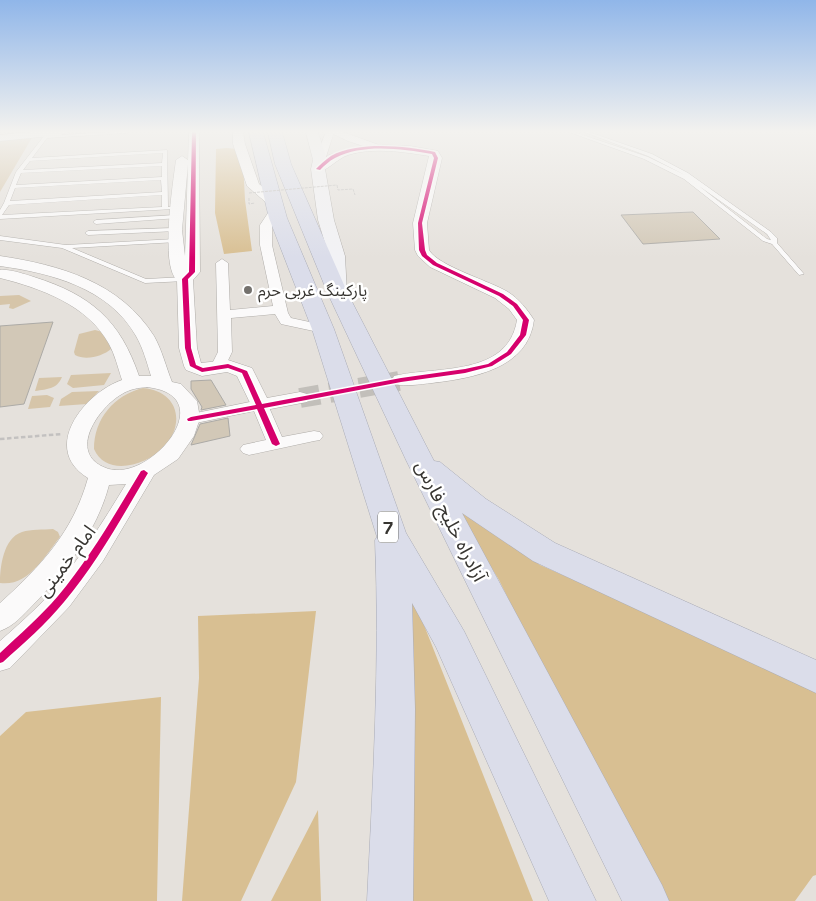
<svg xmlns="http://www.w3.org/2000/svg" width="816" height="901" font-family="'Space Grotesk','Noto Sans Arabic',sans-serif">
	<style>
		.green { fill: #d6c5a9 }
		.forest { fill: #d8bf92 }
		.building { fill: #d2c8b7; stroke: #acaaa6 }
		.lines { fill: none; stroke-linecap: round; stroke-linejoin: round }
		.tertiary-tunnel { stroke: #c2bfba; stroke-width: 20; stroke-dasharray: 20 10; stroke-linecap: butt }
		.service-casing { stroke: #afaca8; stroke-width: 1 }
		.minor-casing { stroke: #afaca8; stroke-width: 1 }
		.tertiary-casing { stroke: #afaca8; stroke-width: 1 }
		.secondary-casing { stroke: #afaca8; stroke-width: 1 }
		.motorway-casing { stroke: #aaacb7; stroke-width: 1 }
		.path-far1 { stroke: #c3c1c0; stroke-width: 1; stroke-dasharray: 3 1; stroke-linecap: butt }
		.path { stroke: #c3c1c0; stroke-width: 2.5; stroke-dasharray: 4.5 2.5; stroke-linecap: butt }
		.service { fill: #fbfafa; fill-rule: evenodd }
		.minor { fill: #fbfafa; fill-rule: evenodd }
		.tertiary { fill: #fbfafa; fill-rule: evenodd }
		.secondary { fill: #f2f2f5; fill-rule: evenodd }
		.motorway { fill: #dbddea; fill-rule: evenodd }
		.path-bridge { stroke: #c3c1c0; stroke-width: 1; stroke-dasharray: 3 1; stroke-linecap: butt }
		.cycleway-casing { stroke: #fff; stroke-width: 3 }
		.cycleway { fill: #d6006c; fill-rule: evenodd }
		.poi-dot { fill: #74716d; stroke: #fff; stroke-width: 2 }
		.labels { text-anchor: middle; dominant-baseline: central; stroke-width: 5; stroke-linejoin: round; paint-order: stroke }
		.far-poi-label { font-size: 16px; fill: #373531; stroke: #fff; text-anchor: start }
		.shield { fill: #fff; stroke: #73726f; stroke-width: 1 }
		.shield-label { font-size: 18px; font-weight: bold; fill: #373531 }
		.street-label { font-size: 19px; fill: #373531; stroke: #fff }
	</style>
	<rect width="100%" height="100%" fill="#e5e1dc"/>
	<path class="green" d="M 33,136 L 0,192 L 0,140 Z
		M 19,295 L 31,301 L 13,309 L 9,308 L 10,304 L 0,305 L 0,296 Z
		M 95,330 L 103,332 L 111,349 C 103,356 86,361 75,355 L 74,352 L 79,334 Z
		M 111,373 L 104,385 L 73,388 L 67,384 L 71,375 Z
		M 62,377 C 57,389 48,389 35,391 L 39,378 Z
		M 143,388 C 178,391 186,423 164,447 C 146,466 106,477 94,449 C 94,419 114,395 143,388 Z
		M 99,391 L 87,404 L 59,406 L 61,399 L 72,392 Z
		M 47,395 L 54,398 L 50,407 L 28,409 L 32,396 Z
		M 53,529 L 58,532 L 60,537 C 44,557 28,587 0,583 C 0,568 3,538 22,532 C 31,529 43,530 53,529 Z"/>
	<path class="forest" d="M 227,148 L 237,149 L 243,162 L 245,200 L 252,251 L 224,254 L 215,213 L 216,149 Z
		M 447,495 L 540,565 L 816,687 L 816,875 L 813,876 L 795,901 L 657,901 L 499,580 Z
		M 405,577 L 533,901 L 410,901 Z
		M 316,611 L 296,782 L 241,901 L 182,901 L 199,678 L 198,616 Z
		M 161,697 L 157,901 L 0,901 L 0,736 L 26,712 Z
		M 318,810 L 321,901 L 271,901 Z"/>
	<path class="building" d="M 693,212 L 720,239 L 643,244 L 621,215 Z
		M 53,322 L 24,404 L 0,407 L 0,326 Z
		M 211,380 L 226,405 L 201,410 L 202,407 L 191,389 L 191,381 Z
		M 228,418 L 230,436 L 191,445 L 200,424 Z"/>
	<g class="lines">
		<path class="tertiary-tunnel" d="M 300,398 L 399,381"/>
		<g class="service-casing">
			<path id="service" d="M 113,132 L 129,132 L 127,133 L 47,138 L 32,158 L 167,150 L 168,207 L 173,207 L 173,209 L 0,219 L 0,210 L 4,203 L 16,172 L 44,136 ZM 163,153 L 162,163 L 23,170 L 30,161 ZM 162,166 L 162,177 L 16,185 L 21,173 ZM 161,180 L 162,192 L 10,201 L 15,188 ZM 162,195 L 162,207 L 2,215 L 9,205 Z
				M 569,132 L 574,132 L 648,157 L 685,175 L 648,156 L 584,132 L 589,132 L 652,154 L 688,173 L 771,232 L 777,238 L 777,243 L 804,274 L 799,275 L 772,244 L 763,241 L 684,179 L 644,159 ZM 699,186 L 767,234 L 771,240 L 767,239 Z
				M 176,215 L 179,217 L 178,218 L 96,224 L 93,222 L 96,220 Z
				M 175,228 L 178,230 L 177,231 L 88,235 L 85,233 L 88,231 Z
				M 0,236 L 66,245 L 175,239 L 178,241 L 177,242 L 72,248 L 146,279 L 185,277 L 188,279 L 185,281 L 145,283 L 62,248 L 0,240 Z"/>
		</g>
		<g class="minor-casing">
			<path id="minor" d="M 326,132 L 334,132 L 325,160 L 320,163 L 315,160 Z
				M 276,206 L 282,209 L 272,225 L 272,245 L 288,313 L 291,318 L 328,326 L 330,329 L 328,332 L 323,333 L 281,324 L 275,314 L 231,318 L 232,352 L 223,371 L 213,371 L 210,368 L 218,352 L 216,263 L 222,259 L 228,263 L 230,310 L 273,306 L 260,245 L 260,225 L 272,207 Z
				M 260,400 L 266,401 L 268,405 L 282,437 L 314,431 L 320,432 L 323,436 L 320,440 L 314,441 L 249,455 L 243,453 L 240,449 L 243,445 L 266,440 L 254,411 L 191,424 L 185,423 L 183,419 L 185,415 L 191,414 Z"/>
		</g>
		<g class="tertiary-casing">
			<path id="tertiary" d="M 32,132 L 66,132 L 61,135 L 0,141 L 0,135 Z
				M 189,132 L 199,132 L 200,272 L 193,280 L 197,348 L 201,363 L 228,360 L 252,368 L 267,398 L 300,392 L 307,394 L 310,398 L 307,402 L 260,411 L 253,409 L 237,376 L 227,372 L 202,376 L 186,370 L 184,366 L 179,348 L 177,280 C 160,266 173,183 176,160 L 182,156 L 188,160 ZM 188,164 L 185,256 L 182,230 Z
				M 233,132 L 243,132 L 245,144 L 259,184 L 279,199 L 281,202 L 279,205 L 269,205 L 247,186 L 233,144 Z
				M 329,132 L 343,132 L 379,145 L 410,146 L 438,151 L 442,158 L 427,223 L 429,250 C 438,266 490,281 508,292 C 519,299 527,309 534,320 C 528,369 473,378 432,383 C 420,384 406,387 394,384 L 392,380 L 394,376 C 436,366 508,377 517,320 L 509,309 L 495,298 L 430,267 L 418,256 L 415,250 L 413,223 L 429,156 C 404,152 373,147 348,155 C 336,159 325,174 314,172 L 312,169 L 314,166 L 329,155 L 363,146 L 348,141 Z
				M 0,256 C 60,265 120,282 154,336 C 162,350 166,367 172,382 L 181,384 L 197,401 L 200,418 L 194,436 L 178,459 L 154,475 L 103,561 L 69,607 L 10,668 L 0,671 L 0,641 C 17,626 34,611 50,594 C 79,560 103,522 126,484 L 109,485 C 97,531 66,571 33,605 C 23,615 14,626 0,631 L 0,603 C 41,566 73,532 88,478 C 40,449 84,393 122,380 C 118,368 115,355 109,344 C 88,305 40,288 0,278 L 0,270 C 10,269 24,274 34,277 C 91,295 120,320 139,376 L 151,376 C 147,363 143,348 136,336 C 109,288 51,273 0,266 ZM 147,387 C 153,388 160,389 166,392 C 209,413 144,483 106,468 C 66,453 99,407 122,394 C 130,389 138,388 147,387 Z"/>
		</g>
		<g class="secondary-casing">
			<path id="secondary" d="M 306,132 L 318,132 L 327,160 L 325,169 L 334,220 L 345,256 L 347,294 L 344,298 L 338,299 L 332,298 L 329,294 L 329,256 L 318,220 L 311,169 L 313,160 Z"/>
		</g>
		<g class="motorway-casing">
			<path id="motorway" d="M 249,132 L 263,132 L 287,218 L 334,329 L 406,533 L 464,631 L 596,901 L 549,901 L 436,647 L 412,603 L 415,709 L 413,901 L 367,901 C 373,781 380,661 375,540 L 377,537 L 312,329 L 269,218 Z
				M 268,132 L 282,132 L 291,164 L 348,294 L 434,461 L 440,462 L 486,499 L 555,543 L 816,660 L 816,693 L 533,561 L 462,513 L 662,885 L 669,901 L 622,901 L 406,460 L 328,294 L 275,164 Z"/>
		</g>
		<path class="path-far1" d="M 337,185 L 338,190 L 353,189 L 355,195
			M 249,198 L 249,204 L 255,203"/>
		<path class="path" d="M 0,439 L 62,434"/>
		<use href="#service" class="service"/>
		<use href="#minor" class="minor"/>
		<use href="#tertiary" class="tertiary"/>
		<use href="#secondary" class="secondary"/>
		<use href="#motorway" class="motorway"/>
		<path class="path-bridge" d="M 249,193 L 337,185"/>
		<g class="cycleway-casing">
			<path id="cycleway" d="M 192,132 L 196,132 L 195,272 L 188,279 L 191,348 L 196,365 L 203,368 L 228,364 L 247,371 L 262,404 L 401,378 L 465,369 L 488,364 L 507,352 L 520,335 L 523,320 L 513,306 L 499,296 L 433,265 L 422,256 L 419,250 L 418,223 L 434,158 L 432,154 C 402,149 364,143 335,158 C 329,161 324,166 320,170 L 316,169 C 320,165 325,160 331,156 C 359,141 405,146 435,152 L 438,158 L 422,223 L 425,250 L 427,255 L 437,263 L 503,294 L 517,304 L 529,320 L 526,335 L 511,354 L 492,366 L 465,373 L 401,382 L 264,408 L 280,444 L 276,446 L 272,444 L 257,409 L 191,421 L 188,421 L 187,419 L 191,417 L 256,405 L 242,373 L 228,368 L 202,372 L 190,366 L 185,348 L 182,279 L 189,272 Z
				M 144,470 L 148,473 C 122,517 97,563 64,602 C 46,624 24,643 3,662 L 0,663 L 0,653 C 20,634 40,617 58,596 C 90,558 115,514 141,471 Z"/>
		</g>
		<use href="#cycleway" class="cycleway"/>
	</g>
	<linearGradient id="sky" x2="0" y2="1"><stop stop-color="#90b6e9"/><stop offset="0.51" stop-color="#f3f2ef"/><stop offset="1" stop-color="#f3f2ef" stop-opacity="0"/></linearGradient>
	<rect width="816" height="258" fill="url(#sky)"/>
	<circle class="poi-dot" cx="248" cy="290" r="5"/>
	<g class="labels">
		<g class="far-poi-label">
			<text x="258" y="290">پارکینگ غربی حرم</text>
		</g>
		<rect class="shield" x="378" y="511.5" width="20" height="31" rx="4"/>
		<g class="shield-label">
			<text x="388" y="527">7</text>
		</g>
		<g class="street-label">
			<text transform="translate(451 521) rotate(63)">آزادراه خلیج فارس</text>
			<text transform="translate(66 561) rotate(-53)">امام خمینی</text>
		</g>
	</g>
</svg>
